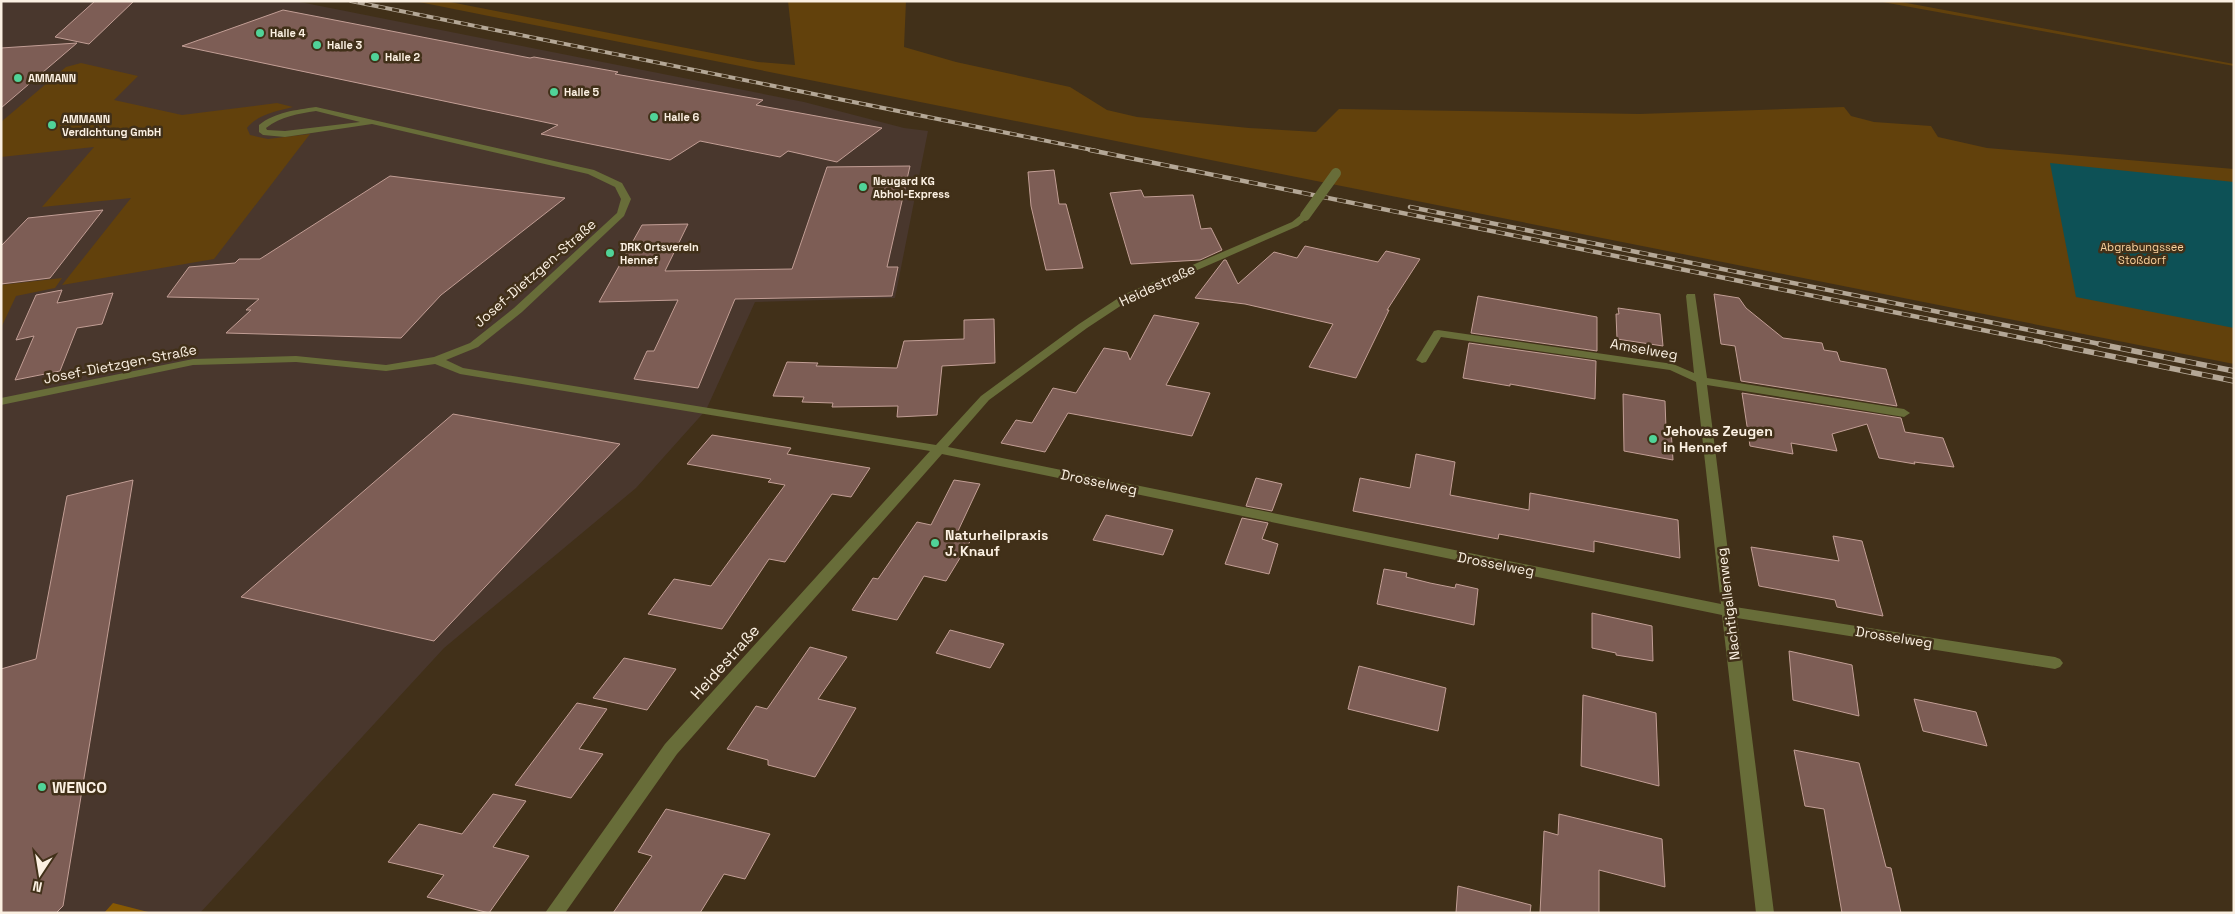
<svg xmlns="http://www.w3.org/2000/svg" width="2235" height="914" font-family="'Space Grotesk',sans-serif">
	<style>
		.industrial { fill: #49372d }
		.green { fill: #62410c }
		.forest { fill: #875903 }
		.water { fill: #0d5156 }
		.building { fill: #7d5d55; stroke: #c29e95 }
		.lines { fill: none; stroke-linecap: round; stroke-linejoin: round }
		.minor { fill: #686d39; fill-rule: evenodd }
		.rail-far2-casing { stroke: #b4a796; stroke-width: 4 }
		.rail-far1-casing { stroke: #b4a796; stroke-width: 4.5 }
		.rail-casing { stroke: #b4a796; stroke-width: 5.5 }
		.rail-far2 { stroke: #413019; stroke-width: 2.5; stroke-dasharray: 7; stroke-linecap: butt }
		.rail-far1 { stroke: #413019; stroke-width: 3; stroke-dasharray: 9; stroke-linecap: butt }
		.rail { stroke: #413019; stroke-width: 4; stroke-dasharray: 11; stroke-linecap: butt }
		.minor-bridge { stroke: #686d39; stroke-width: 10 }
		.poi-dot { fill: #50d398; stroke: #413019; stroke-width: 2 }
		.labels { text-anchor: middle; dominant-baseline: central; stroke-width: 5; stroke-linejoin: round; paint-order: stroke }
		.far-poi-label { font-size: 11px; font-weight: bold; fill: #fbf0e2; stroke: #413019; text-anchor: start }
		.far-park-label { font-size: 11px; fill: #f9d19d; stroke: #413019 }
		.street-label { font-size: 14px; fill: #fbf0e2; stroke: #413019 }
		.poi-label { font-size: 14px; font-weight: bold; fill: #fbf0e2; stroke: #413019; text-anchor: start }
		.near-street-label { font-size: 16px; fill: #fbf0e2; stroke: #413019 }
		.near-poi-label { font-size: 16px; font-weight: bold; fill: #fbf0e2; stroke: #413019; text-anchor: start }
	</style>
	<rect width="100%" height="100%" fill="#413019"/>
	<path class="industrial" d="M 1,1 L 295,1 L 804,102 L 904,128 L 928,131 L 895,298 L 755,302 L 706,410 L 636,488 L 444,648 L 200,913 L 1,913 Z"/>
	<path class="green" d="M 414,1 L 445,1 L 758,62 L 795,65 L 788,1 L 906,1 L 904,47 L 956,62 L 1070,87 L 1107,110 L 1137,117 L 1249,128 L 1316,132 L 1339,109 L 1639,114 L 1844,107 L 1851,116 L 1874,122 L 1931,126 L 1938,137 L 1987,148 L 2234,169 L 2234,364 Z
		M 1877,1 L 1896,1 L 2234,64 L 2234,66 Z
		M 81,63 L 138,76 L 114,100 L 182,115 L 277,103 L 293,107 C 277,111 258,114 247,128 L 250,135 L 268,139 L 310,134 L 214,259 L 62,285 L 131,198 L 42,207 L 94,147 L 1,157 L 1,122 L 66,67 Z
		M 62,278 L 55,288 L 16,296 L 1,328 L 1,285 Z"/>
	<path class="forest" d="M 113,903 L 152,913 L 104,913 Z"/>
	<path class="water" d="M 2050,163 L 2234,182 L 2234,328 L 2076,297 Z"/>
	<path class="building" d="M 95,1 L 134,1 L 89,44 L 55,37 Z
		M 283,10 L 530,58 L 534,57 L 618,72 L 615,74 L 763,100 L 756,105 L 882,128 L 837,162 L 788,151 L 780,157 L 700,141 L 670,160 L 541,134 L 558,125 L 182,46 Z
		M 77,43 L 1,108 L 1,48 Z
		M 910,166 L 887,267 L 898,267 L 892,296 L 735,299 L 698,388 L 634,379 L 647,351 L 654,351 L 678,300 L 599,302 L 642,225 L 688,224 L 665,271 L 792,269 L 827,167 Z
		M 1054,170 L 1059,204 L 1066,204 L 1083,268 L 1046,270 L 1031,206 L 1028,172 Z
		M 390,176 L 565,198 L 441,295 L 401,338 L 226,333 L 251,310 L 246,310 L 259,299 L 167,297 L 189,267 L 235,263 L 239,259 L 260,259 Z
		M 1141,190 L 1144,197 L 1193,195 L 1201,229 L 1211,228 L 1222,250 L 1200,260 L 1131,264 L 1110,193 Z
		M 103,210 L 50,278 L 1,284 L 1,246 L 28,218 Z
		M 1305,246 L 1378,262 L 1386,251 L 1420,259 L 1387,310 L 1389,310 L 1356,378 L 1309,367 L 1333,324 L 1245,304 L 1195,298 L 1224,260 L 1226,260 L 1238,284 L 1274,252 L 1297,258 Z
		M 62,290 L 57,303 L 113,293 L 102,324 L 77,328 L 60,371 L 15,380 L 34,336 L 16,340 L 36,295 Z
		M 1714,294 L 1739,298 L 1746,308 L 1783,338 L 1822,343 L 1824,350 L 1837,352 L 1840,361 L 1886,369 L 1897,406 L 1741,381 L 1735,346 L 1721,344 Z
		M 1478,296 L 1597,317 L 1597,351 L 1471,333 Z
		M 1618,308 L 1660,314 L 1663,346 L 1617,339 L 1616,314 L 1619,314 Z
		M 1154,315 L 1199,323 L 1166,385 L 1210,393 L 1192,436 L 1068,413 L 1045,452 L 1001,443 L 1016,420 L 1032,423 L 1053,388 L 1076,393 L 1104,348 L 1127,352 L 1130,360 Z
		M 994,319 L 995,363 L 942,366 L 937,415 L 897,417 L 898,406 L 832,407 L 833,403 L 802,402 L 804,397 L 773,396 L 787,362 L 818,363 L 816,366 L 897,368 L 904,341 L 964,339 L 964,320 Z
		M 1469,343 L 1596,361 L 1595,399 L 1510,384 L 1510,386 L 1463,378 Z
		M 1742,393 L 1901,418 L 1905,432 L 1943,438 L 1954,467 L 1914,462 L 1915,464 L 1879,458 L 1867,424 L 1832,434 L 1837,451 L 1791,443 L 1793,454 L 1750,446 Z
		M 1623,394 L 1665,401 L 1666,429 L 1671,430 L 1673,460 L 1624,451 Z
		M 453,414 L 620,444 L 434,641 L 241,597 Z
		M 712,435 L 791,448 L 787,454 L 870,468 L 851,497 L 832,494 L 785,562 L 769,559 L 722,629 L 648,614 L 674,579 L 711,586 L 785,485 L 768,482 L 771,479 L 687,464 Z
		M 1416,454 L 1455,462 L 1450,495 L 1529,510 L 1530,493 L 1678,520 L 1680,558 L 1594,541 L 1594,552 L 1499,534 L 1498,539 L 1353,511 L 1360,478 L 1410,488 Z
		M 1256,478 L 1282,484 L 1272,511 L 1246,506 Z
		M 133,480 L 63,906 L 56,913 L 1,913 L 1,669 L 36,659 L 67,496 Z
		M 954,480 L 980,484 L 958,531 L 974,535 L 946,581 L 924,576 L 897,620 L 852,610 L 873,578 L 878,579 L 917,522 L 931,525 Z
		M 1106,515 L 1173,530 L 1163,555 L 1093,540 Z
		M 1242,518 L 1268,523 L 1262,539 L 1278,544 L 1269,574 L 1225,564 Z
		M 1833,536 L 1862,541 L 1883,616 L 1837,607 L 1835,600 L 1759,586 L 1751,547 L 1839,561 Z
		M 1384,569 L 1407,573 L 1406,577 L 1430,583 L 1455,588 L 1456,584 L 1478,589 L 1474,625 L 1377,604 Z
		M 1592,613 L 1652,626 L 1653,661 L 1616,655 L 1616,653 L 1592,648 Z
		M 950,630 L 1004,644 L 990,668 L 936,653 Z
		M 810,647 L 847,657 L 818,699 L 856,708 L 815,777 L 768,765 L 768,760 L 727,749 L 756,706 L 767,709 Z
		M 1789,651 L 1852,665 L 1859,716 L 1793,700 Z
		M 624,658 L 676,669 L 647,710 L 593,698 Z
		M 1359,666 L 1446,688 L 1438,731 L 1348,709 Z
		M 1583,695 L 1656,713 L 1659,786 L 1581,766 Z
		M 1914,699 L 1976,712 L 1987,746 L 1923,731 Z
		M 577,703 L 607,709 L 579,749 L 603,754 L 571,798 L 515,785 Z
		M 1794,750 L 1859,763 L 1886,867 L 1891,868 L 1901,913 L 1842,913 L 1824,809 L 1805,806 Z
		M 493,794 L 526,801 L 493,847 L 529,856 L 489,913 L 427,897 L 444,875 L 388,862 L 419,824 L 462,834 Z
		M 666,809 L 770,834 L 745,879 L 724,874 L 700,913 L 613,913 L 652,856 L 638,852 Z
		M 1559,814 L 1662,839 L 1665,887 L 1599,870 L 1599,913 L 1540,913 L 1544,831 L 1558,835 Z
		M 1458,886 L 1531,905 L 1530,913 L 1456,913 Z"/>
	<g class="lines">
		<path class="minor" d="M 316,107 L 594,170 L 622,183 L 631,199 L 624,216 L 522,312 L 478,347 L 446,360 L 463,368 L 936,445 L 981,396 L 1079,324 L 1123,295 L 1292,222 L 1302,214 L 1308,214 L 1308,218 L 1298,226 L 1131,299 L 1087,328 L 989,400 L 948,447 L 1721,604 L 1696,382 L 1670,370 L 1441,337 L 1426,362 L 1422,363 L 1416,360 L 1434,331 L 1438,330 L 1673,364 L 1694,373 L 1686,296 L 1687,294 L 1695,294 L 1707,378 L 1904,409 L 1910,413 L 1904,417 L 1707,385 L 1735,607 L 2055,657 L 2060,659 L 2063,663 L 2060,667 L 2055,669 L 1737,618 L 1774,913 L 1756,913 L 1722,615 L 942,454 L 677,754 L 565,913 L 545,913 L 665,744 L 930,451 L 460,374 L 435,364 L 386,371 L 296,362 L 193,365 L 1,405 L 1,398 L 193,359 L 296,356 L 386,365 L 434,357 L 470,343 L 514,308 L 617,213 L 621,199 L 615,187 L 588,174 L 372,124 L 285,137 L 263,135 L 259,132 L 259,125 C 275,112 296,110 316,107 ZM 316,111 L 360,122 L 285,131 L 267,130 L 266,128 C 281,116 298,114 316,111 Z"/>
		<g class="rail-far2-casing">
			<path id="rail-far2" d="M 351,1 L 1097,151"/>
		</g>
		<g class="rail-far1-casing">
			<path id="rail-far1" d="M 1090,150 L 2057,345
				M 1410,207 L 2105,345"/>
		</g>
		<g class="rail-casing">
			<path id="rail" d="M 2051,344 L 2234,381
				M 2099,344 L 2234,371"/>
		</g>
		<use href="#rail-far2" class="rail-far2"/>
		<use href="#rail-far1" class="rail-far1"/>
		<use href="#rail" class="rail"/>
		<path class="minor-bridge" d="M 1305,216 L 1336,173"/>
	</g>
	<g class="poi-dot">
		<circle cx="260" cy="33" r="5"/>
		<circle cx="317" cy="45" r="5"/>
		<circle cx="375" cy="57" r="5"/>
		<circle cx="18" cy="78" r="5"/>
		<circle cx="554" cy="92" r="5"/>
		<circle cx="654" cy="117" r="5"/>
		<circle cx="52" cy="125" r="5"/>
		<circle cx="863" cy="187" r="5"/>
		<circle cx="610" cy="253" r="5"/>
		<circle cx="1653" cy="439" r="5"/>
		<circle cx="935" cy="543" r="5"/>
		<circle cx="42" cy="787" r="5"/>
	</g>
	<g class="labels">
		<g class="far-poi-label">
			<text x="270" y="33">Halle 4</text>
			<text x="327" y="45">Halle 3</text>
			<text x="385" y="57">Halle 2</text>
			<text x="28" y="78">AMMANN</text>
			<text x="564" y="92">Halle 5</text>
			<text x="664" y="117">Halle 6</text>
			<text x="62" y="119">AMMANN<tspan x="62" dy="13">Verdichtung GmbH</tspan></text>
			<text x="873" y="181">Neugard KG<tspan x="873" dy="13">Abhol-Express</tspan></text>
			<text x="620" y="247">DRK Ortsverein<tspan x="620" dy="13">Hennef</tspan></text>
		</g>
		<g class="far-park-label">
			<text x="2142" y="247">Abgrabungssee<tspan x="2142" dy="13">Stoßdorf</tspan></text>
		</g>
		<g class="street-label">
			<text transform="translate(535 273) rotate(-41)">Josef-Dietzgen-Straße</text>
			<text transform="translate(1157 285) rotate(-25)">Heidestraße</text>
			<text transform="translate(1644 349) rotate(10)">Amselweg</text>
			<text transform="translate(120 364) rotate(-11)">Josef-Dietzgen-Straße</text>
			<text transform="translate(1099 482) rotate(12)">Drosselweg</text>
			<text transform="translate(1496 564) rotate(11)">Drosselweg</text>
			<text transform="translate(1728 604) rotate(-97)">Nachtigallenweg</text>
			<text transform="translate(1894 637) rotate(9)">Drosselweg</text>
		</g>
		<g class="poi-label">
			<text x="1663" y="431">Jehovas Zeugen<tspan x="1663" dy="16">in Hennef</tspan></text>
			<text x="945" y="535">Naturheilpraxis<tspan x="945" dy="16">J. Knauf</tspan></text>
		</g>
		<g class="near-street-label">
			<text transform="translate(725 662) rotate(-48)">Heidestraße</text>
		</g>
		<g class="near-poi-label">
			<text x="52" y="787">WENCO</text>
		</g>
	</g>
	<rect width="2235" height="914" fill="none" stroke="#fbf0e2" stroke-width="5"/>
	<g transform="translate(40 874) rotate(192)" stroke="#413019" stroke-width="4" paint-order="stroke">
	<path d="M0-4L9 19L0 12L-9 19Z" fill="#fbf0e2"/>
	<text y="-8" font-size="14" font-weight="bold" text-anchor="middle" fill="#fbf0e2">N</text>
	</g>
</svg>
